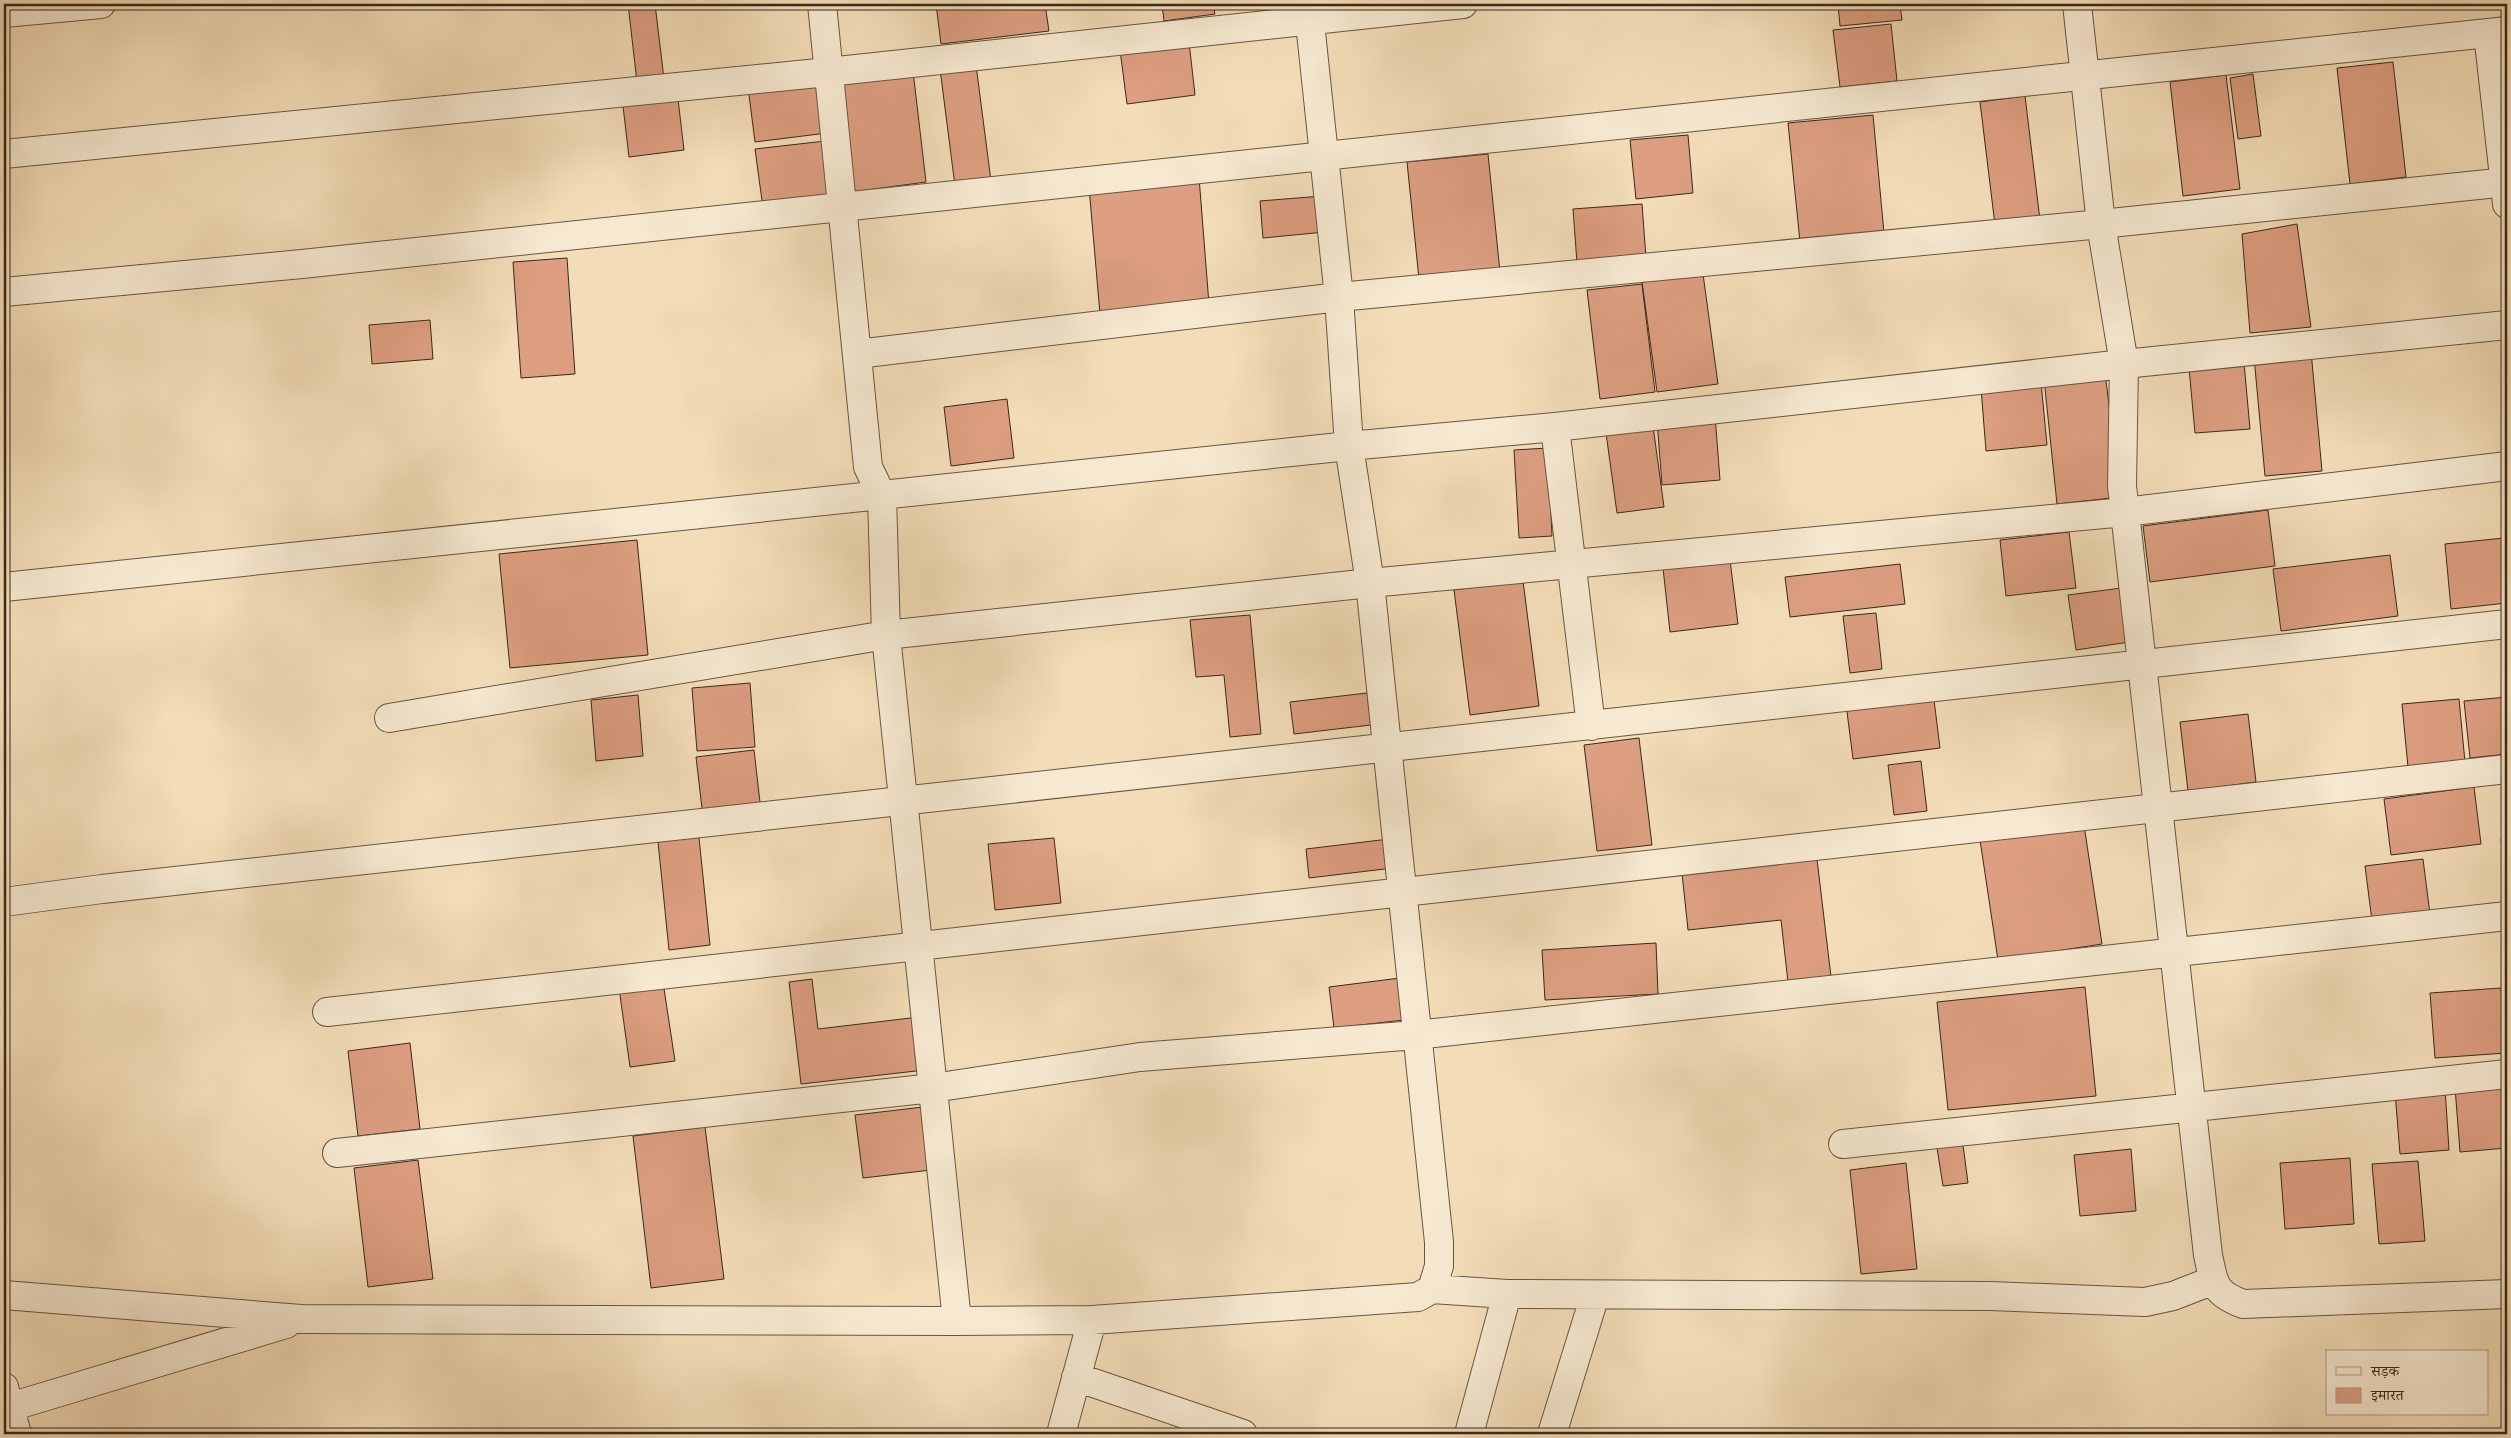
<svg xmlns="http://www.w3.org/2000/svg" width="2511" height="1438" font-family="'Old Standard TT','Noto Serif Devanagari',serif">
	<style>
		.building { fill: #dd9e81; stroke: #38291b }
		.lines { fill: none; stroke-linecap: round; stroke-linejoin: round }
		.minor-casing { stroke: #675642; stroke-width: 30 }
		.minor { stroke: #f7e9d1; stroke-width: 28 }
	</style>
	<rect width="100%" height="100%" fill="#f3ddb8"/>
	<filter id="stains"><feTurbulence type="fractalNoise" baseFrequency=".004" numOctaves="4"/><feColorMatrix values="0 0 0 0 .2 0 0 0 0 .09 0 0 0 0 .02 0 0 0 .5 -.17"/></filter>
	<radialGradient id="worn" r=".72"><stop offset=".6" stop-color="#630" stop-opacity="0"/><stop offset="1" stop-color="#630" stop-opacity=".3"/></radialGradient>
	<path class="building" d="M 628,4 L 655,4 L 664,79 L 637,82 Z
		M 936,4 L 1045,4 L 1049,31 L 941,44 Z
		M 1162,4 L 1213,4 L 1215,14 L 1164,21 Z
		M 1838,4 L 1900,4 L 1902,20 L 1840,26 Z
		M 1891,24 L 1897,81 L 1840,87 L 1833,30 Z
		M 1188,33 L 1195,95 L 1127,104 L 1119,42 Z
		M 2393,62 L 2406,177 L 2350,184 L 2337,68 Z
		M 976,65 L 991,181 L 955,186 L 940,69 Z
		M 913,71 L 926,182 L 852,192 L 839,80 Z
		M 2253,74 L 2261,136 L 2238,139 L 2230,78 Z
		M 2226,75 L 2240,189 L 2183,196 L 2170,82 Z
		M 820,78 L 827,133 L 755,142 L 748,87 Z
		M 2025,96 L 2040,220 L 1995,225 L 1980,102 Z
		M 678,99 L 684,150 L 629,157 L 623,106 Z
		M 1873,115 L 1884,233 L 1800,242 L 1788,123 Z
		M 1688,135 L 1693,193 L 1636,199 L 1630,140 Z
		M 825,141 L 832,199 L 763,208 L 755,149 Z
		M 1488,154 L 1500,272 L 1419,279 L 1407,162 Z
		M 1199,177 L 1209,304 L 1100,314 L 1089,187 Z
		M 1322,196 L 1325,232 L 1263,238 L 1260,201 Z
		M 1642,204 L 1646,258 L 1577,263 L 1573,209 Z
		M 2297,224 L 2311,327 L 2250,333 L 2242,234 Z
		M 567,258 L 575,374 L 521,378 L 513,262 Z
		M 1703,274 L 1718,384 L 1657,392 L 1642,282 Z
		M 1642,284 L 1655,392 L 1600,399 L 1587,290 Z
		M 430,320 L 433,359 L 372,364 L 369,325 Z
		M 2311,351 L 2322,471 L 2265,476 L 2254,357 Z
		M 2244,363 L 2250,429 L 2195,433 L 2189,368 Z
		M 2105,372 L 2120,497 L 2057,504 L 2044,379 Z
		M 2041,382 L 2047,445 L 1986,451 L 1981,388 Z
		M 1007,399 L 1014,458 L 951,466 L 944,407 Z
		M 1715,415 L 1720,480 L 1662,485 L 1657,420 Z
		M 1653,426 L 1664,507 L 1617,513 L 1606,433 Z
		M 1548,448 L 1552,536 L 1519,538 L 1514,450 Z
		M 2268,510 L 2275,566 L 2150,582 L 2143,526 Z
		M 2069,532 L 2076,588 L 2006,596 L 2000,540 Z
		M 2504,538 L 2507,603 L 2451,609 L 2445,544 Z
		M 637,540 L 648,655 L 510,668 L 499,554 Z
		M 2390,555 L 2398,616 L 2281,631 L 2273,569 Z
		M 1730,560 L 1738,624 L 1670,632 L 1663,568 Z
		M 1900,564 L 1905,604 L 1790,617 L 1785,577 Z
		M 1523,581 L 1539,706 L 1470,715 L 1454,590 Z
		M 2129,587 L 2136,641 L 2076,650 L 2068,595 Z
		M 1876,613 L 1882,669 L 1850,673 L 1843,616 Z
		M 1250,615 L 1261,734 L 1230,737 L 1224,675 L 1196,677 L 1190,620 Z
		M 750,683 L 755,747 L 697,751 L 692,688 Z
		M 1933,692 L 1940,748 L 1853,759 L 1846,704 Z
		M 1367,693 L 1371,725 L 1294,734 L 1290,702 Z
		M 638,695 L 643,756 L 596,761 L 591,700 Z
		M 2507,697 L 2507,754 L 2470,758 L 2464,701 Z
		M 2459,699 L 2465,762 L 2408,767 L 2402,704 Z
		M 2248,714 L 2256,782 L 2188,791 L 2180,722 Z
		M 1639,738 L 1652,845 L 1597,851 L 1584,745 Z
		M 754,750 L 761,811 L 703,817 L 696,757 Z
		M 1921,761 L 1927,811 L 1894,815 L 1888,765 Z
		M 2474,787 L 2481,844 L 2391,855 L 2384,799 Z
		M 2084,825 L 2102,944 L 1998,960 L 1980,840 Z
		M 698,828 L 710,945 L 669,950 L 657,832 Z
		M 1054,838 L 1061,903 L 995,910 L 988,844 Z
		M 1389,839 L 1393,868 L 1309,878 L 1306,849 Z
		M 2501,839 L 2507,839 L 2507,889 Z
		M 1817,859 L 1831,977 L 1788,982 L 1781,920 L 1688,930 L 1682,873 Z
		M 2423,859 L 2430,914 L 2372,921 L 2365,866 Z
		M 1656,943 L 1658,994 L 1545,1000 L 1542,950 Z
		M 1408,977 L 1413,1019 L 1334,1028 L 1329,987 Z
		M 812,979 L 818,1029 L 919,1017 L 925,1070 L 801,1084 L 789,982 Z
		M 663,982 L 675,1061 L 630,1067 L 619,988 Z
		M 2085,987 L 2096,1096 L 1948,1110 L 1937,1002 Z
		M 2501,988 L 2506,1053 L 2435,1058 L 2430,993 Z
		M 410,1043 L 420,1129 L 358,1136 L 348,1051 Z
		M 2507,1084 L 2507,1148 L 2460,1152 L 2455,1087 Z
		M 2445,1088 L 2449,1150 L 2400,1154 L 2395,1092 Z
		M 923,1107 L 931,1170 L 863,1178 L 855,1115 Z
		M 705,1127 L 724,1279 L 651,1288 L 633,1136 Z
		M 1963,1145 L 1968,1183 L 1943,1186 L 1937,1148 Z
		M 2131,1149 L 2136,1211 L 2080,1216 L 2074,1155 Z
		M 2350,1158 L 2354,1224 L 2285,1229 L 2280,1163 Z
		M 418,1160 L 433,1279 L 368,1287 L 354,1168 Z
		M 2418,1161 L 2425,1241 L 2379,1244 L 2372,1164 Z
		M 1906,1163 L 1917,1269 L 1861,1274 L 1850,1170 Z"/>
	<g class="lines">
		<g class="minor-casing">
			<path id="minor" d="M 822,4 L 868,467 L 882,496 L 886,635 L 957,1321
				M 2077,4 L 2101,224 L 2124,364 L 2122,486 L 2125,512 L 2208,1255 C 2214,1284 2214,1293 2243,1304 L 2507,1294
				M 4,13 L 101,4
				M 2488,33 L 2507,204
				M 4,154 L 828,72 L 1463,4
				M 4,292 L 302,264 L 2507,31
				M 857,354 L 1339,297 L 2101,224 L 2507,182
				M 1555,427 L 1591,726
				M 4,587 L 1349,446 L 1555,427 L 2124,364 L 2507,325
				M 389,718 L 886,635 L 1370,583 L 2125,512 L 2507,466
				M 4,902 L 102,889 L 2507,624
				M 327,1012 L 2507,769
				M 1843,1144 L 2507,1074
				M 337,1153 L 933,1088 L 1140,1057 L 1416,1035 L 2507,916
				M 1432,1289 L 1507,1294 L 1990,1296 L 2145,1302 L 2173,1296 L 2214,1280
				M 4,1295 L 301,1319 L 957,1321 L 1092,1320 L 1418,1297 L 1432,1289 L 1439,1266 L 1439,1242 L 1370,583 L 1349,446 L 1339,297 L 1308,4
				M 1076,1377 L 1243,1434
				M 4,1387 L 17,1434
				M 10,1407 L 286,1324
				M 1061,1434 L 1092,1320
				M 1469,1434 L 1507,1294
				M 1552,1434 L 1595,1295"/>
		</g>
		<use href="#minor" class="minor"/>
	</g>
	<rect width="2511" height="1438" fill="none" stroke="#f3ddb8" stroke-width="20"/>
	<rect x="5" y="5" width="2501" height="1428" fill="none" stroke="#38291b" stroke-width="2.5"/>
	<rect x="10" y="10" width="2491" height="1418" fill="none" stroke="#38291b"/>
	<rect x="2326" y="1350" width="162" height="65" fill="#f7e9d1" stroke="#ab9c88"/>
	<rect x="2336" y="1367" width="25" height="8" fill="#f7e9d1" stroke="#ab9c88"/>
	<text x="2371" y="1376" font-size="15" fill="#38291b">सड़क</text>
	<rect x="2336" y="1388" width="25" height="15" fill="#dd9e81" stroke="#ab9c88"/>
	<text x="2371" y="1400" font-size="15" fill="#38291b">इमारत</text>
	<rect width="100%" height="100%" filter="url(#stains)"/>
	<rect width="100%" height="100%" fill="url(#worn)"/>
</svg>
